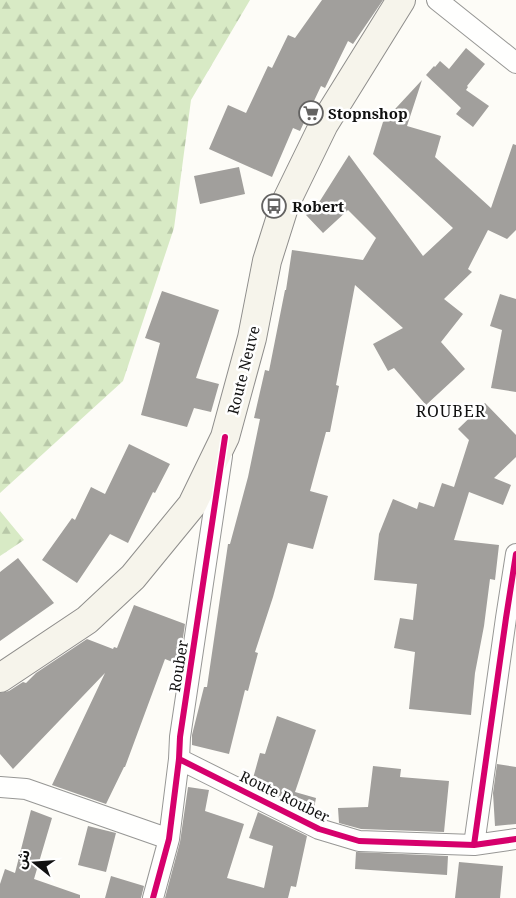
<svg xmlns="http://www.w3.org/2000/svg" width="516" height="898" font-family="'Noto Serif','Noto Sans Arabic',serif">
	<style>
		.forest { fill: url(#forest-firs) }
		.building { fill: #a19f9c }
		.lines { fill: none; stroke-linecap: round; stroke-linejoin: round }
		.street-casing { stroke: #979795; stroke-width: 22 }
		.secondary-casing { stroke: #8e8d8b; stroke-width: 30 }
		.street { stroke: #fffffe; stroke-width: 20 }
		.secondary { stroke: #f6f4eb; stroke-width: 28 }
		.cycleway-casing { stroke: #fff; stroke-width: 9 }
		.cycleway { stroke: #d6006c; stroke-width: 6 }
		.labels { text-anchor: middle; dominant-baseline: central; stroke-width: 5; stroke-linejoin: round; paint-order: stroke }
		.poi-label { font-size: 15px; font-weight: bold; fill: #111; stroke: #fff; text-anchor: start }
		.street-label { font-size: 15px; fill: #111; stroke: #fff }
		.neighbourhood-label { font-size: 16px; letter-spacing: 1px; fill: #111; stroke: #fff }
	</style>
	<defs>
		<pattern id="forest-firs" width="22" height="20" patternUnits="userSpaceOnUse" patternTransform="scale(1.25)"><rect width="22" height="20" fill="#d8eac5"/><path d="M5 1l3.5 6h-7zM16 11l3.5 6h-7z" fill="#b8c8a8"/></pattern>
	</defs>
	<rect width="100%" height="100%" fill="#fdfcf7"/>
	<path class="forest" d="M 0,0 L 250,0 L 191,100 L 174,228 L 123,381 L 0,493 Z
		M 0,511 L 24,540 L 0,556 Z"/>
	<path class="building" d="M 322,0 L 383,0 L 353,44 L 348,41 L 325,88 L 321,86 L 300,131 L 293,128 L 272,177 L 209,149 L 228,105 L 246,113 L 268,66 L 272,68 L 288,35 L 295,38 Z
		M 466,48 L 485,64 L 467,86 L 468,87 L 466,90 L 489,106 L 473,127 L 456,114 L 461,108 L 426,75 L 434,66 L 435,67 L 440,61 L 449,69 Z
		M 422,80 L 407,126 L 441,136 L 435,157 L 491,208 L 513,144 L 516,145 L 516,230 L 507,239 L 488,230 L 468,269 L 472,272 L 444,299 L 463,314 L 441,342 L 465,369 L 426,405 L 394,368 L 388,371 L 373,344 L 403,328 L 355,285 L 336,385 L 339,386 L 330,432 L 326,432 L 310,491 L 328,496 L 313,549 L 288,543 L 273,597 L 255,652 L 258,653 L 248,691 L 245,690 L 229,754 L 192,745 L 192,735 L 204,687 L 207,687 L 228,544 L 230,544 L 248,477 L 260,419 L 254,418 L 265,370 L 269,371 L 285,290 L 286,290 L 292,250 L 363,260 L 376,238 L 348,210 L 323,233 L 306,215 L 318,204 L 349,155 L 423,256 L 453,228 L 373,154 L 383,122 Z
		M 239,167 L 245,194 L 200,204 L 194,176 Z
		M 162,291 L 219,310 L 196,378 L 219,384 L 211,412 L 194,408 L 187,427 L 141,415 L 160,343 L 145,338 Z
		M 500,294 L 516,299 L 516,392 L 491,388 L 502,330 L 490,326 Z
		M 485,403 L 516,435 L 516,457 L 494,478 L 511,485 L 503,505 L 469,492 L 454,540 L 499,545 L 495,580 L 490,579 L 484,626 L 475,673 L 471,715 L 409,709 L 415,652 L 394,648 L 400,618 L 413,620 L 417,584 L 374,580 L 379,534 L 393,499 L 417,509 L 419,502 L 434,507 L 442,483 L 454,487 L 469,440 L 458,429 Z
		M 129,444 L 170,464 L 155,493 L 153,492 L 128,543 L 110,534 L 77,583 L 42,560 L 72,518 L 75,520 L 91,487 L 105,494 Z
		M 18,558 L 54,603 L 0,641 L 0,572 Z
		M 134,605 L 185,624 L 182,644 L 175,663 L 165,659 L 125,767 L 124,767 L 106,804 L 52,785 L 105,673 L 13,769 L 0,754 L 0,693 L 9,691 L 23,682 L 26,683 L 36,673 L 87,639 L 113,649 L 114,647 L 117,648 Z
		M 277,716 L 316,730 L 295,792 L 316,798 L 313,813 L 252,782 L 260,753 L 265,754 Z
		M 497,764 L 516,767 L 516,824 L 495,826 L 493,793 Z
		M 373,766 L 401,769 L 400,777 L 449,781 L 444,832 L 361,829 L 339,823 L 338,808 L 368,807 Z
		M 188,787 L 209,790 L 205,811 L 244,824 L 227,878 L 264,888 L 273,846 L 249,838 L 258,812 L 307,836 L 296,887 L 291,886 L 288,898 L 165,898 L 180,842 Z
		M 31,810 L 52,818 L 34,879 L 80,895 L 80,898 L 0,898 L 0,884 L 5,869 L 15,873 Z
		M 88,826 L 116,833 L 106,872 L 78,865 Z
		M 356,852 L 448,856 L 447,875 L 355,869 Z
		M 459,862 L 503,866 L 500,898 L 455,898 Z
		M 111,876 L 144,886 L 141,898 L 105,898 Z"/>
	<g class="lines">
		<g class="street-casing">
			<path id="street" d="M 437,0 L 516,63
				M 179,759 L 319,829 L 359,841 L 474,845 L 516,839
				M 0,787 L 26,789 L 169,839
				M 474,845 L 506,618 L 516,554
				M 153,898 L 169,839 L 179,759 L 180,737 L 222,456"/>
		</g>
		<g class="secondary-casing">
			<path id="secondary" d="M 0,678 L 87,620 L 133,577 L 192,505 L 225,437 L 252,338 L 267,261 L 285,204 L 324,124 L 401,0"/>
		</g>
		<use href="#street" class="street"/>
		<use href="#secondary" class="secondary"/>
		<g class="cycleway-casing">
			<path id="cycleway" d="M 179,759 L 319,829 L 359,841 L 474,845 L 516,839
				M 474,845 L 506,618 L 516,554
				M 153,898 L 169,839 L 179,759 L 180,737 L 225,437"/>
		</g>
		<use href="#cycleway" class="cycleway"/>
	</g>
	<defs>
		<g id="supermarket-ring" transform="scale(1.25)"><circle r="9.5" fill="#fff" stroke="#646362" stroke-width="1.5"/><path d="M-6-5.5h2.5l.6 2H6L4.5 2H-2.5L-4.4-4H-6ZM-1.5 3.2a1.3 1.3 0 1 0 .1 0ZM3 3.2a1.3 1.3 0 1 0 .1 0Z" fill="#646362"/></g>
		<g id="bus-ring" transform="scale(1.25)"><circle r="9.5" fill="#fff" stroke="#646362" stroke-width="1.5"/><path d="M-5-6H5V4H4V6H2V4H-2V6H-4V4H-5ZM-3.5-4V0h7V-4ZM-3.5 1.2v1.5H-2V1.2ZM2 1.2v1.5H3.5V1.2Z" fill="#646362"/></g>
	</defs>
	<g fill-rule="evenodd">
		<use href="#supermarket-ring" x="311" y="113"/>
		<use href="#bus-ring" x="274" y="206"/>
	</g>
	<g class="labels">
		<g class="poi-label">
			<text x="328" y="113">Stopnshop</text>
			<text x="292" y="206">Robert</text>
		</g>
		<g class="street-label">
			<text transform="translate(243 370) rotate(-76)">Route Neuve</text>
			<text transform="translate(178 666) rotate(-81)">Rouber</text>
			<text transform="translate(285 796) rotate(26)">Route Rouber</text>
		</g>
		<g class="neighbourhood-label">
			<text x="451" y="411">ROUBER</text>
		</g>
	</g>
	<g transform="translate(35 863) rotate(287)" stroke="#ffffff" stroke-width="4" paint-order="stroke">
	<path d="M0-4L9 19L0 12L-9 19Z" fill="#111111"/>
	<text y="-8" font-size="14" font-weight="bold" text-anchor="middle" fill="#111111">ش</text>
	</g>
</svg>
